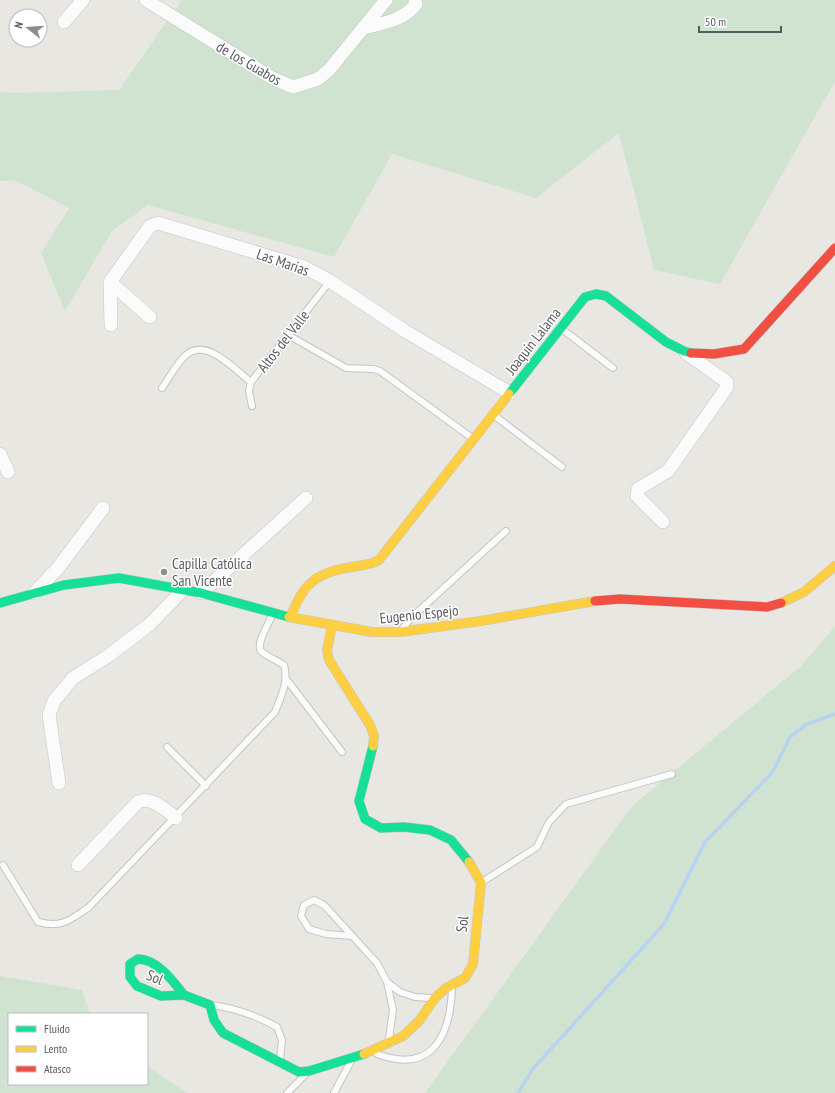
<svg xmlns="http://www.w3.org/2000/svg" width="835" height="1093" font-family="'PT Sans Narrow',sans-serif">
	<style>
		.green { fill: #d0e3d0 }
		.lines { fill: none; stroke-linecap: round; stroke-linejoin: round }
		.stream { stroke: #b8d3f1; stroke-width: 3.5 }
		.lane-casing { stroke: #c4c5c4; stroke-width: 8 }
		.street-casing { stroke: #c4c5c4; stroke-width: 14 }
		.fast-casing { stroke: #c5c6c5; stroke-width: 10 }
		.slow-casing { stroke: #c5c6c5; stroke-width: 10 }
		.jam-casing { stroke: #c5c6c5; stroke-width: 10 }
		.lane { stroke: #fcfbfb; stroke-width: 6 }
		.street { stroke: #fcfbfb; stroke-width: 13 }
		.fast { stroke: #16e098; stroke-width: 9 }
		.slow { stroke: #ffcf43; stroke-width: 9 }
		.jam { stroke: #f24e42; stroke-width: 9 }
		.poi-dot { fill: #8a8c8d; stroke: #fff; stroke-width: 1.5 }
		.labels { text-anchor: middle; dominant-baseline: central; stroke-width: 3; stroke-linejoin: round; paint-order: stroke }
		.street-label { font-size: 15px; fill: #585b5f; stroke: #fff }
		.poi-label { font-size: 15px; fill: #585b5f; stroke: #fff; text-anchor: start }
	</style>
	<rect width="100%" height="100%" fill="#e8e7e2"/>
	<path class="green" d="M 182,0 L 835,0 L 835,81 L 720,284 L 654,270 L 619,133 L 536,198 L 392,154 L 334,257 L 148,205 L 112,231 L 65,311 L 41,253 L 69,208 L 14,180 L 0,181 L 0,92 L 13,93 L 119,90 Z
		M 835,626 L 835,1093 L 425,1093 L 632,806 L 801,666 Z
		M 0,976 L 82,990 L 90,1014 L 9,1014 L 9,1084 L 147,1084 L 147,1066 L 187,1093 L 0,1093 Z"/>
	<g class="lines">
		<path class="stream" d="M 518,1093 L 532,1070 L 664,924 L 705,842 L 772,773 L 790,737 L 807,724 L 835,714"/>
		<g class="lane-casing">
			<path id="lane" d="M 562,329 L 613,368
				M 288,335 L 346,368 L 373,369 L 380,371 L 472,438
				M 162,388 C 169,378 176,364 186,355 C 206,337 234,369 251,382
				M 252,406 L 249,391 L 251,382 L 330,281
				M 495,416 L 562,467
				M 403,628 L 411,618 L 506,531
				M 287,680 L 342,752
				M 167,747 L 206,786
				M 3,865 L 38,922 C 62,928 68,921 88,908 L 275,712 C 281,696 289,682 284,665 C 278,661 268,657 262,652 C 254,646 269,624 272,615
				M 482,882 L 537,847 L 549,822 L 566,804 L 672,774
				M 352,936 L 326,934 L 309,929 L 301,916 L 304,905 L 314,900 L 324,905 L 377,963 L 387,982 L 400,992 L 415,997 L 431,998
				M 387,982 L 393,1010 L 389,1039
				M 211,1005 C 236,1008 255,1015 277,1027 L 282,1040 L 280,1060
				M 377,1054 C 431,1074 450,1038 452,989
				M 287,1093 L 305,1075
				M 334,1093 L 350,1063"/>
		</g>
		<g class="street-casing">
			<path id="street" d="M 146,0 L 272,78 L 293,87 L 318,79 L 329,70 L 386,0
				M 64,22 L 83,0
				M 363,28 C 383,23 403,21 416,4 L 415,0
				M 110,284 L 111,325
				M 150,317 L 110,282 L 150,226 L 158,223 L 304,267 L 330,281 L 405,331 L 510,393
				M 0,454 L 8,472
				M 663,522 L 637,496 L 638,489 L 668,471 L 727,387 L 727,382 L 686,353
				M 34,593 L 58,568 L 103,508
				M 201,593 L 306,498
				M 59,783 L 49,715 L 54,701 L 73,678 L 108,656 L 150,624 L 184,589
				M 78,865 L 138,802 C 153,796 165,810 176,818"/>
		</g>
		<g class="fast-casing">
			<path id="fast" d="M 509,394 L 585,297 L 596,294 L 606,296 L 666,342 L 684,351 L 691,353
				M 0,603 L 64,585 L 119,578 L 201,593 L 289,617
				M 373,746 L 359,801 L 365,819 L 381,828 L 404,827 L 430,830 L 451,840 L 469,862
				M 184,995 C 173,981 157,959 138,959 L 130,964 L 130,977 L 137,986 L 161,996 L 184,995 L 210,1005 L 214,1020 L 223,1033 L 299,1072 L 309,1071 L 364,1054"/>
		</g>
		<g class="slow-casing">
			<path id="slow" d="M 781,603 L 804,592 L 835,566
				M 289,617 L 372,632 L 400,632 L 481,621 L 595,601
				M 291,617 C 302,584 317,572 352,567 C 362,565 371,565 379,560 L 509,394
				M 332,625 L 327,651 L 329,660 L 370,725 L 374,736 L 373,746
				M 364,1054 L 403,1036 L 419,1021 L 435,998 L 446,988 L 465,978 L 473,964 L 481,883 L 469,862"/>
		</g>
		<g class="jam-casing">
			<path id="jam" d="M 691,353 L 714,354 L 744,349 L 835,248
				M 595,601 L 620,599 L 767,607 L 781,603"/>
		</g>
		<use href="#lane" class="lane"/>
		<use href="#street" class="street"/>
		<use href="#fast" class="fast"/>
		<use href="#slow" class="slow"/>
		<use href="#jam" class="jam"/>
	</g>
	<circle class="poi-dot" cx="164" cy="572" r="4"/>
	<g class="labels">
		<g class="street-label">
			<text transform="translate(249 63) rotate(30)">de los Guabos</text>
			<text transform="translate(283 262) rotate(19)">Las Marias</text>
			<text transform="translate(283 341) rotate(-52)">Altos del Valle</text>
			<text transform="translate(533 341) rotate(-52)">Joaquín Lalama</text>
			<text transform="translate(419 614) rotate(-6)">Eugenio Espejo</text>
			<text transform="translate(462 924) rotate(-84)">Sol</text>
			<text transform="translate(155 977) rotate(22)">Sol</text>
		</g>
		<g class="poi-label">
			<text x="172" y="563">Capilla Católica<tspan x="172" dy="17">San Vicente</tspan></text>
		</g>
	</g>
	<rect x="8" y="1013" width="140" height="72" fill="#ffffff" stroke="#bcbdbf"/>
	<rect x="16" y="1026" width="20" height="6" fill="#16e098" stroke="#bcbdbf"/>
	<text x="44" y="1033" font-size="12" fill="#585b5f">Fluido</text>
	<rect x="16" y="1046" width="20" height="6" fill="#ffcf43" stroke="#bcbdbf"/>
	<text x="44" y="1053" font-size="12" fill="#585b5f">Lento</text>
	<rect x="16" y="1066" width="20" height="6" fill="#f24e42" stroke="#bcbdbf"/>
	<text x="44" y="1073" font-size="12" fill="#585b5f">Atasco</text>
	<g transform="translate(28 28) rotate(287)"><circle r="19" fill="#ffffff" stroke="#bcbdbf"/>
	<path d="M0-3L7 15L0 10L-7 15Z" fill="#8a8c8d"/>
	<text y="-6" font-size="11" font-weight="bold" text-anchor="middle" fill="#585b5f">N</text>
	</g>
	<path d="M699 26v6h82v-6" fill="none" stroke="#585b5f" stroke-width="2"/>
	<text x="705" y="26" font-size="12" fill="#585b5f" stroke="#ffffff" stroke-width="3" paint-order="stroke">50 m</text>
</svg>
